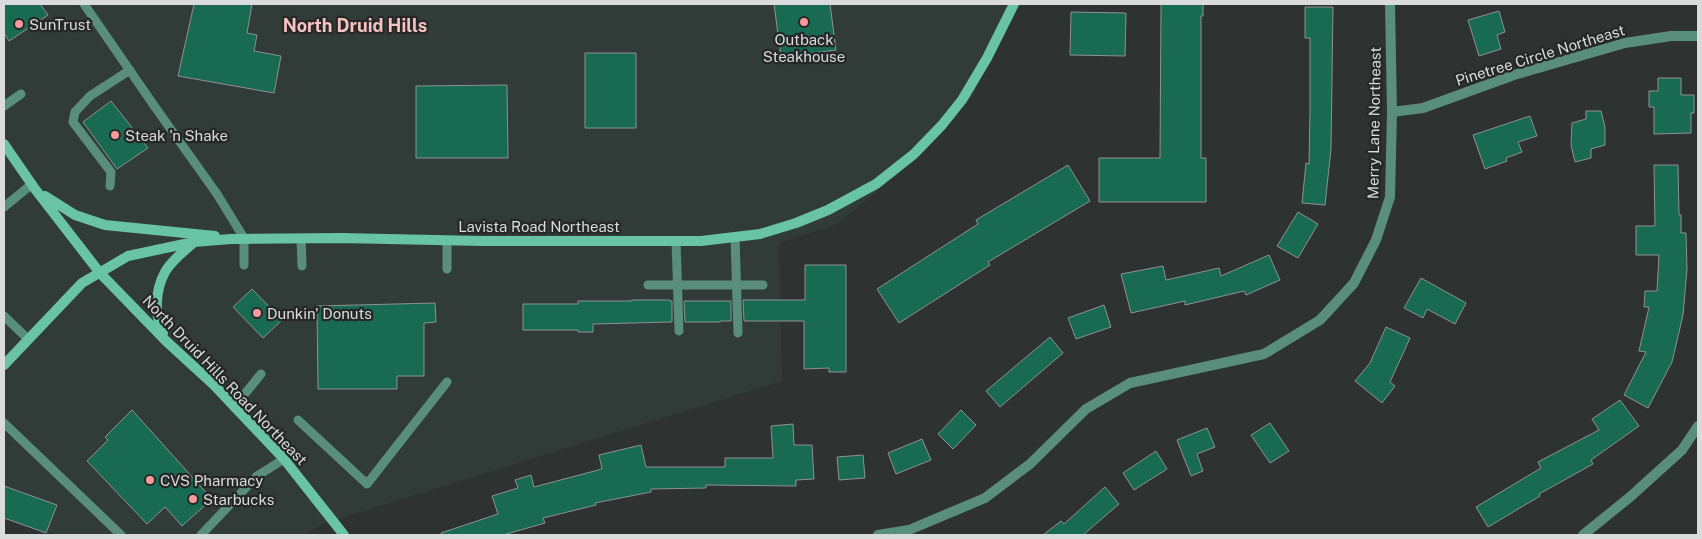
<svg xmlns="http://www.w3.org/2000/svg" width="1702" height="539" font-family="'Public Sans',sans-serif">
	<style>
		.built { fill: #313c38 }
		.building { fill: #196a53; stroke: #8e9290 }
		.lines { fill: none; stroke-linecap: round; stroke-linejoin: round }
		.lane { stroke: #588e7b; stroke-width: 9 }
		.street { stroke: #588e7b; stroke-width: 10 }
		.secondary { stroke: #69c3a5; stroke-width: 10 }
		.poi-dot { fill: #f59b9b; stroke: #252827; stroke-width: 2 }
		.labels { text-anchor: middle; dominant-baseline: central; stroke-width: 4.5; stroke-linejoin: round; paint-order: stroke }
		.poi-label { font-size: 15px; fill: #dadcdb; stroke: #252827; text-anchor: start }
		.street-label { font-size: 15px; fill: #dadcdb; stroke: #252827 }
		.quarter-label { font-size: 18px; font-weight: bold; fill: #f7c3c2; stroke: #252827 }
	</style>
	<rect width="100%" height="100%" fill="#2e3231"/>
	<path class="built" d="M 4,4 L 1019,4 L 972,97 L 913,162 L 837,224 L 779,243 L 782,381 L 322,524 L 304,535 L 57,535 L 44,530 L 4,494 Z"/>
	<path class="building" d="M 4,4 L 40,4 L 48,15 L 9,41 L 4,33 Z
		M 194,4 L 252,4 L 247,33 L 257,35 L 254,51 L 281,56 L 274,93 L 178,76 Z
		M 774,4 L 830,4 L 836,50 L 781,57 Z
		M 1161,4 L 1203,4 L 1203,16 L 1201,16 L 1201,158 L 1206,158 L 1206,202 L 1099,202 L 1099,158 L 1160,158 Z
		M 1305,7 L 1333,7 L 1331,149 L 1325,205 L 1302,203 L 1306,163 L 1309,164 L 1310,111 L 1310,38 L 1305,38 Z
		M 1499,11 L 1505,32 L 1497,35 L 1501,49 L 1479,56 L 1468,20 Z
		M 1071,12 L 1126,13 L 1125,56 L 1070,55 Z
		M 585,53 L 636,53 L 636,128 L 585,128 Z
		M 1658,78 L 1681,78 L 1681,95 L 1694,95 L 1694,113 L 1691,113 L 1691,133 L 1654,134 L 1654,107 L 1649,107 L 1649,91 L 1658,91 Z
		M 507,85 L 508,158 L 416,158 L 416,86 Z
		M 111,101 L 148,148 L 117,169 L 83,122 Z
		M 1586,111 L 1601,111 L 1605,127 L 1605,145 L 1591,149 L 1591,158 L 1575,162 L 1571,145 L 1572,123 L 1586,119 Z
		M 1530,116 L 1537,136 L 1518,142 L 1522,152 L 1506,158 L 1507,161 L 1485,169 L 1473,135 Z
		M 1068,165 L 1090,201 L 988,262 L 990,265 L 899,323 L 877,289 L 978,224 L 976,220 Z
		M 1654,165 L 1678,165 L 1679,215 L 1681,215 L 1681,233 L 1686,233 L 1687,269 L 1683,315 L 1672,362 L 1648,408 L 1624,395 L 1646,352 L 1639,351 L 1649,307 L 1644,307 L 1645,291 L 1657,291 L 1659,255 L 1636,255 L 1636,226 L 1655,226 Z
		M 1298,212 L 1318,224 L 1298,258 L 1277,246 Z
		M 1269,255 L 1280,280 L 1246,295 L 1244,291 L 1185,305 L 1185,301 L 1131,313 L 1121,274 L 1163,266 L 1166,280 L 1219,268 L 1221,276 Z
		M 805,265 L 846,265 L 846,372 L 829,372 L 829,368 L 804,369 L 804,321 L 744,321 L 743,300 L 805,300 Z
		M 1421,278 L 1466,303 L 1455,324 L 1427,309 L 1423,318 L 1404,308 Z
		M 252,289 L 282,320 L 263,338 L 233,307 Z
		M 632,300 L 670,300 L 670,301 L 672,301 L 672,322 L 593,324 L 593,332 L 578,332 L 578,330 L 523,330 L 523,304 L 578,304 L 578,301 L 632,301 Z
		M 684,301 L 731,301 L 731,321 L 720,321 L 720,322 L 685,322 Z
		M 435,303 L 436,322 L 424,323 L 424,376 L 397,376 L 397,389 L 318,389 L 317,306 Z
		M 1104,305 L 1111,327 L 1076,339 L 1068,318 Z
		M 1386,327 L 1410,338 L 1390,382 L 1395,386 L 1382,403 L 1355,381 L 1370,363 Z
		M 1050,337 L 1063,353 L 1000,407 L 986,391 Z
		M 1620,400 L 1639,426 L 1591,460 L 1593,464 L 1539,494 L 1540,496 L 1488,527 L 1476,507 L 1541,468 L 1538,462 L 1599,430 L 1592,419 Z
		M 132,410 L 212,499 L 182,526 L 165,507 L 147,524 L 87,461 L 108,440 L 105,437 Z
		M 961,410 L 976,425 L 953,449 L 938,434 Z
		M 1270,423 L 1289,451 L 1270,463 L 1251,435 Z
		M 793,424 L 794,445 L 812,445 L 814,479 L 796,480 L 796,486 L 706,485 L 706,488 L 651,489 L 651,492 L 595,503 L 596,505 L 543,518 L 545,523 L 503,535 L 442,535 L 441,533 L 498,514 L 492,496 L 518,488 L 515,480 L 531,475 L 534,487 L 602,469 L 599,455 L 641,445 L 646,467 L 725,467 L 725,458 L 773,458 L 771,426 Z
		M 1207,428 L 1215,447 L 1197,454 L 1203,471 L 1191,476 L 1177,440 Z
		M 922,439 L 931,460 L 896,474 L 888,453 Z
		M 1156,451 L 1167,469 L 1134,490 L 1123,473 Z
		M 863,455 L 865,478 L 839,480 L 837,457 Z
		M 4,486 L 57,505 L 46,533 L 4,518 Z
		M 1105,487 L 1119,504 L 1083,535 L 1043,535 L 1061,521 L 1064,524 Z"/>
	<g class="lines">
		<path class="lane" d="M 84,4 L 155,107 L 217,194 L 244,238 L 244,265
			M 4,106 L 21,94
			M 110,186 L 111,172 L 73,122 L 75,112 L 90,96 L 130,70
			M 4,207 L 32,184
			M 735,237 L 738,333
			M 301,238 L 302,266
			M 676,241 L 679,331
			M 447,269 L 447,241
			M 648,285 L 763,285
			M 4,316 L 28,339
			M 234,407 L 261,374
			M 298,420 L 367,484 L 447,382
			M 4,423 L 121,535
			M 201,535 L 257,476 L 284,459"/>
		<path class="street" d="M 1392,112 L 1423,108 L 1514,75 L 1625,43 L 1671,36 L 1698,36
			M 878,535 L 909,530 L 985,498 L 1030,464 L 1086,409 L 1130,383 L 1264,354 L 1320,320 L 1354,283 L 1376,240 L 1390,197 L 1392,112 L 1390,4
			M 1583,535 L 1630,497 L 1682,450 L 1698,426"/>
		<path class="secondary" d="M 4,144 L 35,189 L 100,273 L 166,341 L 214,385 L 284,459 L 344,535
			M 45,196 L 75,215 L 105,225 L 215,236
			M 163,333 C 154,314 155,291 165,272 C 171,261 183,252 192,244
			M 4,365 L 82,283 L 128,256 L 194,242 L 231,239 L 341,238 L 481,241 L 701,241 L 760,234 L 796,223 L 828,210 L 876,184 L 914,154 L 942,125 L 962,100 L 987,58 L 1014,4"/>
	</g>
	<g class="poi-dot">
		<circle cx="804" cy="22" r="5"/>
		<circle cx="19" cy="24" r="5"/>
		<circle cx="115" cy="135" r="5"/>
		<circle cx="257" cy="313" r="5"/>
		<circle cx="150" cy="480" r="5"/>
		<circle cx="193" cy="499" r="5"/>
	</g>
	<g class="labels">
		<g class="poi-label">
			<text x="29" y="24">SunTrust</text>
			<text x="804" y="39" text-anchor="middle">Outback<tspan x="804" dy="17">Steakhouse</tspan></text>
			<text x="125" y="135">Steak 'n Shake</text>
			<text x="267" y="313">Dunkin' Donuts</text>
			<text x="160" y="480">CVS Pharmacy</text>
			<text x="203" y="499">Starbucks</text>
		</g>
		<g class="street-label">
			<text transform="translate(1540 55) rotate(-17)">Pinetree Circle Northeast</text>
			<text transform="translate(1374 123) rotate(-89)">Merry Lane Northeast</text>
			<text x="539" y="226">Lavista Road Northeast</text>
			<text transform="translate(225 380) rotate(46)">North Druid Hills Road Northeast</text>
		</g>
		<g class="quarter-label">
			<text x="355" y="25">North Druid Hills</text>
		</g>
	</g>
	<rect width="1702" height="539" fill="none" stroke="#dadcdb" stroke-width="10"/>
</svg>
